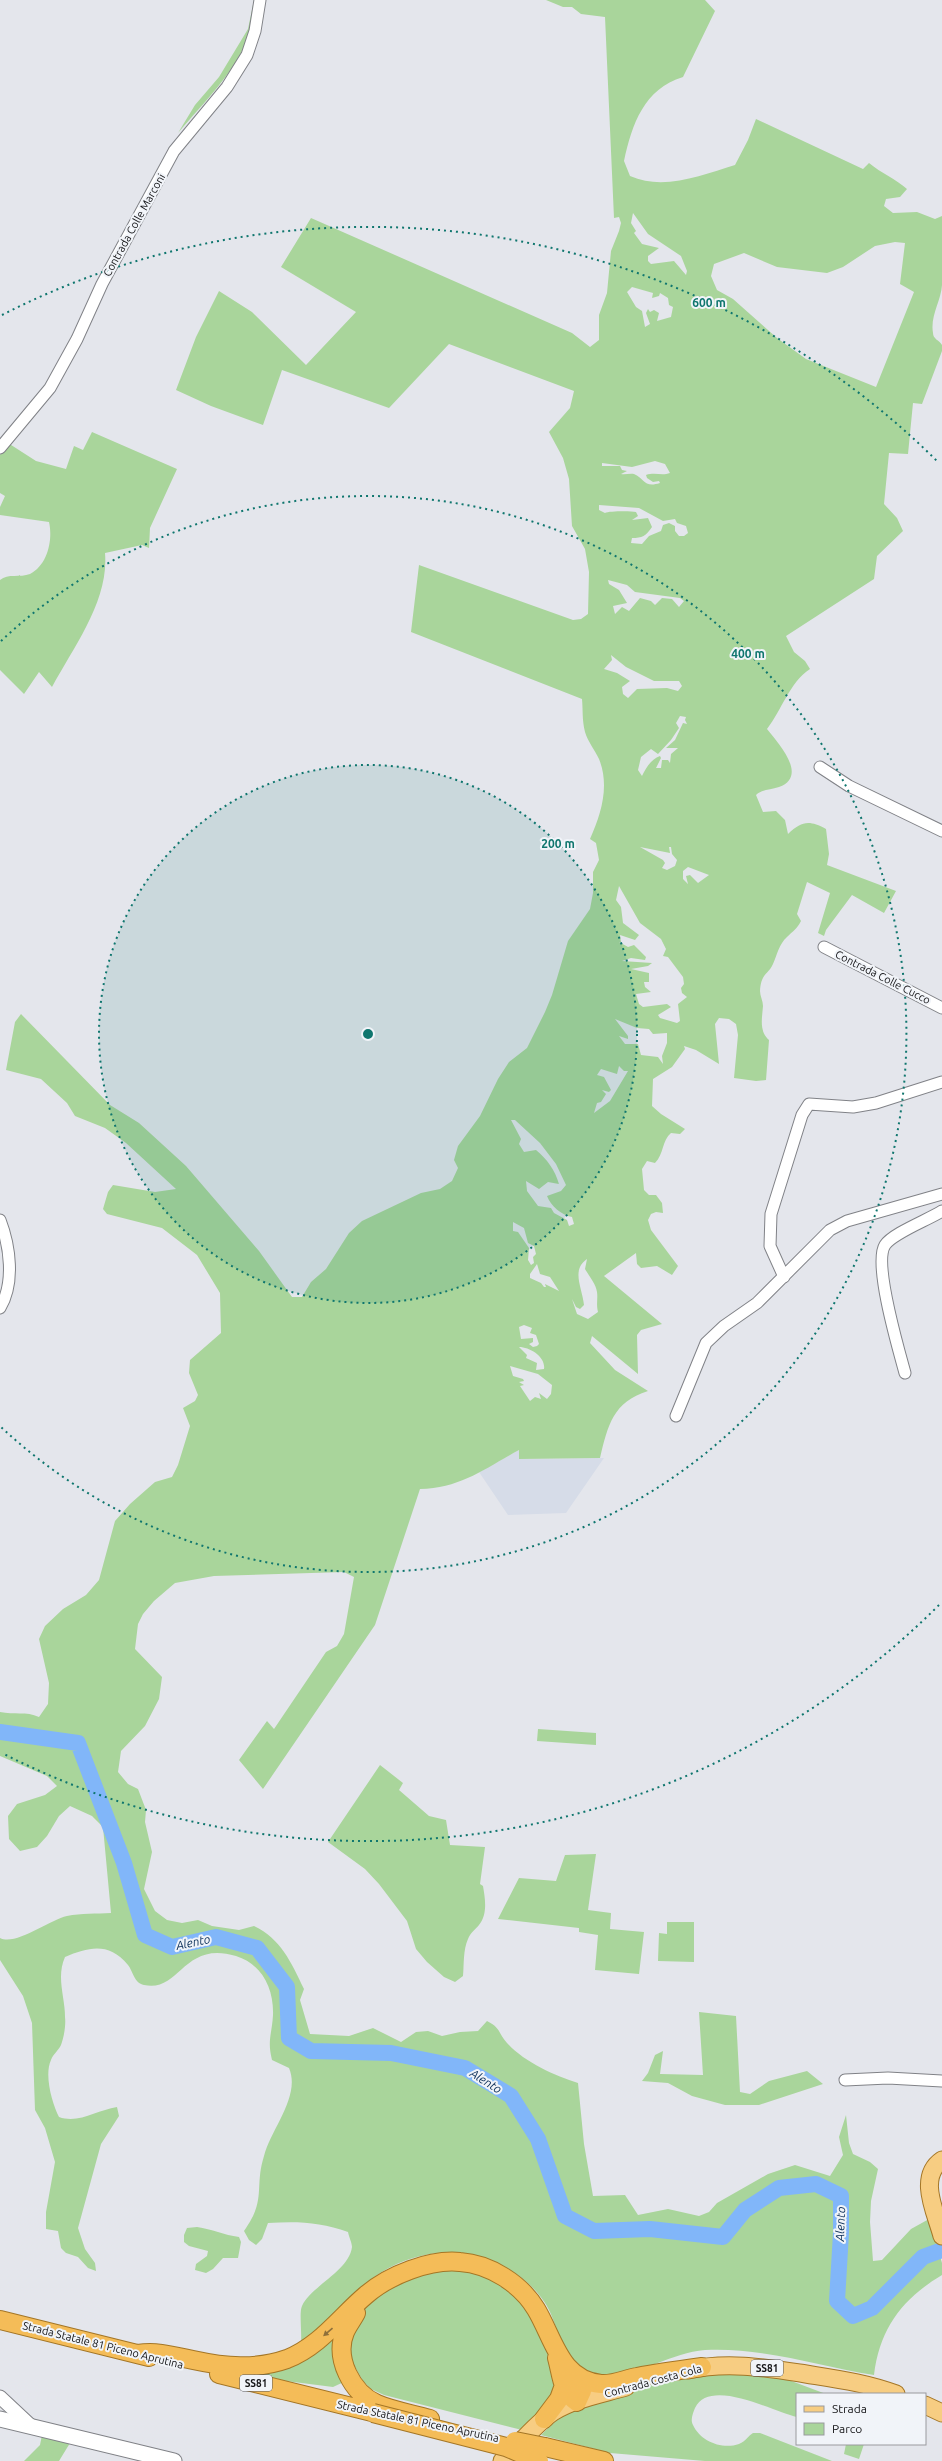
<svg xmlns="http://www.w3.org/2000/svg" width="942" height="2461" font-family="Ubuntu,sans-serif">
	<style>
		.built { fill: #d6dce8 }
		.green { fill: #a9d59b; fill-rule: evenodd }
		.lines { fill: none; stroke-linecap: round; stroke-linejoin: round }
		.river { stroke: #81b6f9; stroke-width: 16 }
		.minor-casing { stroke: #808287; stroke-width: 13 }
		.tertiary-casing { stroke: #808287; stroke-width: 15 }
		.secondary-casing { stroke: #808287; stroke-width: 17 }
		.primary-casing { stroke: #a47626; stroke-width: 19 }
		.trunk-casing { stroke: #a47626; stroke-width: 20 }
		.minor { stroke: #fff; stroke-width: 11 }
		.tertiary { stroke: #fff; stroke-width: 13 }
		.secondary { stroke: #fff; stroke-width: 15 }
		.primary { stroke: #f7cd82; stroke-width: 17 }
		.trunk { stroke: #f4bc58; stroke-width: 18 }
		.trunk-bridge-casing { stroke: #a47626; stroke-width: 20; stroke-linecap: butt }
		.trunk-bridge { stroke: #f4bc58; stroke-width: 18 }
		.oneway { fill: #8f703a }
		.ring { fill: none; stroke: #0f766e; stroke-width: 2; stroke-dasharray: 2 4 }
		.labels { text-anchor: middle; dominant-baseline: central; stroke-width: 4; stroke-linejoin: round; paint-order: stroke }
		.shield { fill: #f1f4f9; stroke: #56575a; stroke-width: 1 }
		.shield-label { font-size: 10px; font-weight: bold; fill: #141416 }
		.street-label { font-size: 11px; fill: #141416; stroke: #f1f4f9 }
		.water-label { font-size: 12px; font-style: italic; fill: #0a2e58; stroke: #f1f4f9 }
		.centre { fill: #0f766e; stroke: #f1f4f9; stroke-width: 2 }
		.ring-label { font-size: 12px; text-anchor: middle; font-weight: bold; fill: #0f766e; stroke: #f1f4f9; stroke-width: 4; stroke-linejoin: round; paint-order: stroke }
	</style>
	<rect width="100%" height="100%" fill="#e4e6ec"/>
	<path class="built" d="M 519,1450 L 519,1459 L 604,1458 L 566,1513 L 508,1515 L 479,1472 Z"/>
	<path class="green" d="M 254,0 L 258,0 C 255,11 254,23 250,33 C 236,72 204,102 178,133 L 195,105 L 219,77 L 248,29 Z
		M 546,0 L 705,0 L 715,11 L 683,77 C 644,89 632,124 624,161 L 630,176 C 664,191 702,175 735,165 L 748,140 L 756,119 L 863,169 L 869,163 C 881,173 896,179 907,189 L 900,197 L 886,199 L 884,206 L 893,213 L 917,212 L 935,219 L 942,216 C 942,239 942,262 942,285 C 941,301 930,316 933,333 C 933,339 939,340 942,345 L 942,351 L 922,404 L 913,403 L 908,454 L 889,453 L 884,504 L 897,518 L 903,531 L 877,556 L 874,579 L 786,636 L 794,652 L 805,661 L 810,669 C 789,683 782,710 767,729 C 778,743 809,776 779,787 C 770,790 763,789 756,795 L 763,812 L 776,811 L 785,820 L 788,834 C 802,821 809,820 826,829 L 829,854 L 827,865 L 896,891 L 884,913 L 852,895 L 826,930 L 824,936 L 818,933 L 830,893 L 807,882 L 797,914 L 801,921 C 797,929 793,931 787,937 C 779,944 777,955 773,964 C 768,975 761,973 760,991 C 760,996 763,1001 763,1006 C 762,1019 759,1031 769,1040 L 766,1080 L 756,1081 L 734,1078 L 738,1035 L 736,1024 L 729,1019 L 719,1018 L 715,1024 L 719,1064 L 696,1050 L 684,1046 L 685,1049 L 672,1067 L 653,1079 L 652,1106 L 661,1114 L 685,1129 L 680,1134 L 671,1133 C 662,1140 664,1154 655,1163 L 647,1161 L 642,1169 L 644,1190 L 649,1195 L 656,1195 L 662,1203 L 663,1213 L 656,1212 L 651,1214 L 648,1220 L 651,1230 L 678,1266 L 672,1275 L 657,1266 L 641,1268 L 637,1264 L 636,1253 L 604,1276 L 662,1324 L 641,1330 L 637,1335 L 638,1374 L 592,1336 L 590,1343 L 615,1370 L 648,1391 C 613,1402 608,1425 600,1458 L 519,1459 L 519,1450 C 484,1469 461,1488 420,1489 L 375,1625 L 263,1789 L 239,1760 L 267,1721 L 274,1729 L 326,1652 L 337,1646 L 344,1634 L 354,1577 L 344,1572 L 214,1576 L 175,1583 L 154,1601 L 143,1614 L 138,1624 L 135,1649 L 162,1677 L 159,1699 L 145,1726 L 121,1751 L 118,1772 L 128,1784 L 138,1789 L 146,1810 L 145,1822 L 152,1852 L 144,1889 L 155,1911 L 167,1920 L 182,1923 L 198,1920 L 212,1926 L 239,1930 L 254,1926 C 281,1939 291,1962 304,1989 L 300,2000 L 310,2034 L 349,2036 L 373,2028 L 401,2042 L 416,2032 L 428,2031 L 442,2036 L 460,2032 L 478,2031 L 487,2021 C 501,2028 498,2033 507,2043 C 524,2062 555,2076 578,2083 L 584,2144 L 593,2196 L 625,2195 L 638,2215 L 668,2209 L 699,2216 L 709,2212 L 717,2203 L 768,2174 L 795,2165 L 830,2176 L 843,2155 L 839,2137 L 846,2115 L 849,2143 L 853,2154 L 870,2162 L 878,2169 L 871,2201 L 870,2222 L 873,2261 L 882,2260 L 911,2229 L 929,2219 L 942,2263 L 942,2275 C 902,2299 880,2328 874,2375 C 819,2366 762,2347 705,2350 C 668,2353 633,2381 595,2374 C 568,2370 559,2333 550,2312 C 541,2292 520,2274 500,2264 C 455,2242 400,2253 363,2286 C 355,2293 348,2303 341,2311 C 329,2322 314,2332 301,2342 C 302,2333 299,2312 302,2306 C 311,2286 349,2271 352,2247 C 352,2243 349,2237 348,2232 C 321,2222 297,2221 268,2223 L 262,2239 L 256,2245 L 249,2240 L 244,2231 C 267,2199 254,2188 264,2156 C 271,2129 301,2096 289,2068 L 272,2060 C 267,2040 272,2034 273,2015 C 274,1989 262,1964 236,1956 C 183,1940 180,1993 144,1985 C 134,1983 133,1971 128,1965 C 109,1942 89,1947 65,1957 C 56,1977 65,1997 65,2017 C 66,2025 64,2037 61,2045 C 59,2050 53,2054 51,2060 C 44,2075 52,2103 59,2117 C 79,2124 97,2110 117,2107 L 119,2116 L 101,2144 L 78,2228 L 85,2249 L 95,2263 L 96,2271 L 88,2268 L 78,2257 L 66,2253 L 61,2248 L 58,2231 L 46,2229 L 46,2212 L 55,2162 L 45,2128 L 35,2110 L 32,2023 L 23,1996 L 0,1960 L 0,1938 C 16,1946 49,1920 67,1916 C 81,1913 97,1914 111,1913 L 103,1827 L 92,1816 L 70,1806 L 59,1816 L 47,1836 L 37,1847 L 20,1851 L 9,1839 L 8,1816 L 17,1804 L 45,1795 L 57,1786 L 47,1776 L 0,1756 L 0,1712 C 14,1715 26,1711 39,1717 L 48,1704 L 49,1683 L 39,1639 L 45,1626 L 63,1609 L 86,1595 L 99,1580 L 115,1521 L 130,1504 L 155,1482 L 172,1477 L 178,1465 L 190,1426 L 183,1408 L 195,1401 L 198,1395 L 189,1373 L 190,1360 L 221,1333 L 220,1293 L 197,1255 L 162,1228 L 107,1214 L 103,1209 L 108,1192 L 113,1185 L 155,1192 L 176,1189 L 126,1143 L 105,1128 L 75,1116 L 67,1103 L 41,1079 L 6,1070 L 15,1022 L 21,1014 L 110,1105 L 139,1123 L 186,1166 L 259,1251 L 292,1297 L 302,1297 L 311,1282 L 326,1269 L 349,1233 L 362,1221 L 421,1193 L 440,1189 L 452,1181 L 458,1168 L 454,1160 L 458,1146 L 480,1116 L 498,1079 L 509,1062 L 527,1048 L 545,1012 L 552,995 L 568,941 L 590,909 L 593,893 L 593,872 L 599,860 L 596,843 L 590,839 C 601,814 610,786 599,759 C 595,750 588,742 585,732 C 582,720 583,710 582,699 L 411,632 L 419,565 L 573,620 L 581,619 L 588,614 L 589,572 L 585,549 L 572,526 L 569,479 L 563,458 L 549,432 L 570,408 L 574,391 L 449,344 L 389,408 L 282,370 L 263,425 L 211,406 L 176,390 L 196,337 L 219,291 L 252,312 L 306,365 L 356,312 L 281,267 L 311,218 L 572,333 L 590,347 L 599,340 L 599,315 L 607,293 L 611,251 L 619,231 L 621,223 L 619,217 L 614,218 L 605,17 L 581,14 L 572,7 L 563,7 ZM 633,213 L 648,234 L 681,256 L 687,271 L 686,275 L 674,261 L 651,264 L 648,261 L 648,256 L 659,248 L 642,244 L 634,233 L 636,231 L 631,223 ZM 895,242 L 905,243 L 900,284 L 914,292 L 876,387 L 806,359 L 777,338 L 733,299 L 717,290 L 711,276 L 714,264 L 744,253 L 777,267 L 827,273 L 843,267 L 875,246 ZM 632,287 L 653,293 L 652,298 L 659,296 L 660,293 L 668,298 L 669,305 L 673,307 L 671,317 L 657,321 L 659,313 L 654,310 L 650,312 L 648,309 L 646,313 L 650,324 L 645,327 L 642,311 L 636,307 L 627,292 ZM 655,461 L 665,464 L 670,473 C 662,476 655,472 646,475 L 647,478 L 653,482 L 659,481 L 660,483 C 644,488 645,479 634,474 C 630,473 625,475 621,474 L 627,471 L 622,470 L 620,466 L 602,466 L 602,463 L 632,467 ZM 599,505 L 639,508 L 663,521 L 675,519 L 677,523 L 686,526 L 688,533 L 684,536 L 679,536 L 675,531 L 675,526 L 669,523 L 663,525 L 661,531 L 649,536 L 642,544 L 631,543 L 632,538 C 642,538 646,536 652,527 L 648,518 L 632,520 L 638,516 L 636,512 C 631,511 609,511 605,513 L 599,510 ZM 608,580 L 627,585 L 635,592 L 680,598 L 684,601 L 679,607 L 672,599 L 662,598 L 655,605 L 651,601 L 640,598 L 629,611 L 622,607 L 615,614 L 613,606 L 627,603 L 619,590 L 609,584 ZM 611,655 L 626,667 L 654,681 L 679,681 L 682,686 L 678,691 L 667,688 L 637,689 L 628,698 L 623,694 L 622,687 L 630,681 L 617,673 L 604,669 L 612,660 ZM 680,716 L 686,717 L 685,720 L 687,724 L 683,723 L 675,740 L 666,748 L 678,748 L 671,754 L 670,763 L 668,760 L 662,760 L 661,768 L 656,768 L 661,758 L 660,756 C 650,760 646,768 642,776 L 638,770 L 641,757 L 651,749 L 658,754 L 671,740 L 679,728 L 676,723 ZM 640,847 L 670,853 L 669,847 L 671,847 L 672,854 L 677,860 L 675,866 L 667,870 L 662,868 L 665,863 L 663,860 ZM 688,867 L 709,875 L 698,883 L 690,875 L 686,876 L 688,884 L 683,879 L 683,871 ZM 619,886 L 640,923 L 661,939 L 666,949 L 663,956 L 668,957 L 683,977 L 684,984 L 681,988 L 682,993 L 687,997 L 678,1004 L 680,1021 L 677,1023 L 660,1018 L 658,1015 L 671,1007 L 667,1004 L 643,1007 L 639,1004 L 636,994 L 651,992 L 645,987 L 644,982 L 649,982 L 649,973 L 631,969 L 648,966 L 652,963 L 622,961 L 631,958 L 645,960 L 646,957 L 634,945 L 628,947 L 619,942 L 621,942 L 620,935 L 635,940 L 639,935 L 623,923 L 621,907 L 616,900 ZM 615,1019 L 637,1028 L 649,1029 L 653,1034 L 667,1033 L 667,1043 L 662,1056 L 663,1064 L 658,1057 L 641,1055 L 638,1044 L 625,1044 L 619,1036 L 628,1039 L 628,1036 ZM 619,1066 L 624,1071 L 628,1071 L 610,1101 L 594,1113 L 597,1103 L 601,1102 L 606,1094 L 602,1090 L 609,1092 L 611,1090 L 604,1077 L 597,1075 L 601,1069 L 617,1074 ZM 511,1120 L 515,1120 L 540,1143 L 556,1164 L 566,1185 L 561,1191 L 547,1196 C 551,1206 561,1215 572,1217 L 574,1224 L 569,1226 L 567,1220 L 554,1213 L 551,1208 L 538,1206 L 527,1191 L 526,1181 L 539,1189 L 548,1182 L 559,1184 C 555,1170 547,1159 536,1150 L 524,1152 L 519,1144 L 521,1139 ZM 513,1222 L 524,1228 L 528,1243 L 534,1246 L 536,1254 L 533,1257 L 534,1263 L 531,1265 L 528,1260 L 529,1248 L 518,1232 L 513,1231 ZM 587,1259 L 585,1269 C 589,1276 596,1284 597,1292 C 598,1299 596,1304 598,1312 L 588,1319 L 577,1314 L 572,1299 L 576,1307 L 580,1309 L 584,1305 C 582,1287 571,1270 587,1259 ZM 537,1264 L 540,1274 L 550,1277 L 559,1291 L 545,1284 L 546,1287 L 544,1287 L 541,1283 L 530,1278 L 530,1274 ZM 524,1325 L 532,1328 L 530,1333 L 536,1335 L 539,1344 L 537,1346 L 533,1347 L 529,1344 L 533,1342 L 533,1338 L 521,1339 L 519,1327 ZM 519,1347 C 530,1347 546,1357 544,1369 L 536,1370 L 537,1363 L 526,1358 L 527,1355 ZM 510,1366 L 538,1374 L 552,1385 L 551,1394 L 547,1399 L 539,1393 L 541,1399 L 535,1397 L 530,1401 L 520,1386 L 524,1385 L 519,1382 L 524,1381 L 523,1379 L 513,1376 Z
		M 92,432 L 177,469 L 150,528 L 149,548 L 142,545 L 105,553 C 109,601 74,646 52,687 L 39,672 L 24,694 L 0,670 L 0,580 C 8,573 20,578 30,574 C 48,565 53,539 49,522 L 0,515 L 0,507 L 5,496 L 0,493 L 0,455 L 8,443 L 36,461 L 66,469 L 74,446 L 83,450 Z
		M 538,1729 L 596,1733 L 596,1745 L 537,1741 Z
		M 380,1765 L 403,1783 L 399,1790 L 429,1816 L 446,1820 L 450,1845 L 485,1847 L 480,1884 L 483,1886 C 485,1898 488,1914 479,1925 C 475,1930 471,1932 468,1939 C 463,1950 464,1964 463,1976 L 455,1982 L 444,1977 L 427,1962 L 416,1949 L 407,1921 L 379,1884 L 365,1869 L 328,1842 Z
		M 596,1854 L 588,1910 L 611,1913 L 610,1929 L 644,1932 L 639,1974 L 595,1970 L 598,1935 L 579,1932 L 579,1928 L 498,1919 L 519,1878 L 556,1881 L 565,1855 Z
		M 667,1922 L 694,1922 L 694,1962 L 658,1961 L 659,1933 L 667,1934 Z
		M 699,2012 L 736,2016 L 740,2092 L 750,2094 L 769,2081 L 807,2071 L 823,2084 L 759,2105 L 725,2105 L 692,2096 L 668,2083 L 642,2081 L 648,2073 L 655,2055 L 663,2051 L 660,2074 L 703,2075 Z
		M 197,2227 C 212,2229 224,2235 239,2237 L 241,2242 L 238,2258 L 223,2258 L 213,2269 L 206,2273 L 195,2270 L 196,2264 L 207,2256 L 208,2251 L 189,2246 L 184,2242 L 184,2235 L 187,2228 Z
		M 426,2270 L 470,2270 L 508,2287 L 540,2327 L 559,2384 L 526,2431 L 384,2395 L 371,2389 L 363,2381 L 348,2355 L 356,2320 L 365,2308 L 391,2284 Z
		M 341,2328 L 346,2381 L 333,2387 L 286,2381 L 251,2372 Z
		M 713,2372 L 778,2376 L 826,2394 L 797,2394 L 797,2417 C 774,2412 710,2377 695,2408 C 693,2413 690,2420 693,2425 C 700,2441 722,2450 739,2444 C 746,2441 748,2436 753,2433 L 760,2433 L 832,2461 L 705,2461 L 610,2453 L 541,2435 L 564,2413 L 645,2384 Z
		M 42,2435 L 70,2443 L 59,2461 L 24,2461 L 40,2445 Z
		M 846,2444 L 864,2444 L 859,2459 L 844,2454 Z"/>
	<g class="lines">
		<path class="river" d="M 0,1732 L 78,1743 L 124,1863 L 145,1935 L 172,1947 L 216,1937 L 257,1948 L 287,1987 L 289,2038 L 311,2051 L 391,2053 L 465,2068 L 511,2096 L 538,2139 L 565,2216 L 594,2231 L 650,2229 L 723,2237 L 745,2210 L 779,2188 L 816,2184 L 841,2196 L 841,2233 L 837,2301 L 853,2316 L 872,2308 L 923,2257 L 942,2250"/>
		<g class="minor-casing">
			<path id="minor" d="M 0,448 L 50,388 L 77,339 L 102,284 L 174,151 L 227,87 L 247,55 L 255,31 L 260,0
				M 820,767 L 849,786 L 942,831
				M 824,947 L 942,1008
				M 0,1220 C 10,1246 15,1283 0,1308
				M 784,1277 L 770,1246 L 771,1214 L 802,1115 L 809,1104 L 853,1107 L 876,1103 L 942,1082
				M 905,1373 C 899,1351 873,1263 885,1245 C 893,1233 928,1220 942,1211
				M 676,1416 L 706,1343 L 724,1326 L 757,1303 L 830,1230 L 847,1221 L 942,1194
				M 845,2080 L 888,2078 L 942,2081"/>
		</g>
		<g class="tertiary-casing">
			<path id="tertiary" d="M 0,2397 L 31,2426"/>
		</g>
		<g class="secondary-casing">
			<path id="secondary" d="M 0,2419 L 174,2461"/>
		</g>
		<g class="primary-casing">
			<path id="primary" d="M 942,2160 C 917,2177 936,2213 942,2236
				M 688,2370 C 728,2361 767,2368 806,2374 C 837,2379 867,2383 896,2394
				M 925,2405 L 942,2413
				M 502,2461 C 519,2445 534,2425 553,2412 C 574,2399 602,2394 626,2387"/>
		</g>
		<g class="trunk-casing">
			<path id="trunk" d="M 356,2313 C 353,2319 348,2325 345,2332 C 334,2358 352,2393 377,2404 C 393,2411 413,2414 430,2419
				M 0,2320 L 149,2357
				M 138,2354 C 157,2351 174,2356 193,2360 C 225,2367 256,2370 287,2359 C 320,2346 340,2317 366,2295 C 389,2275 430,2259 460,2262 C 490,2264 521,2284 536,2309 C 554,2339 560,2380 601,2384 C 614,2385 625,2379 637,2377 C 658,2373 680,2370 702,2367
				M 557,2358 C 562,2376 561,2391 577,2402 L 582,2391 L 580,2379
				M 219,2374 L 388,2416
				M 544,2419 L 559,2399 L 563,2388
				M 545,2447 L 604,2461"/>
		</g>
		<use href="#minor" class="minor"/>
		<use href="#tertiary" class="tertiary"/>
		<use href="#secondary" class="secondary"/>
		<use href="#primary" class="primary"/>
		<use href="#trunk" class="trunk"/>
		<g class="trunk-bridge-casing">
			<path id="trunk-bridge" d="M 373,2413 L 506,2447 L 539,2461
				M 515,2441 L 545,2447"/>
		</g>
		<use href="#trunk-bridge" class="trunk-bridge"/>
	</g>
	<defs><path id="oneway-solid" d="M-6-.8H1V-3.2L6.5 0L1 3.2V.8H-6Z"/></defs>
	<use class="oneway" href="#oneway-solid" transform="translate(328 2332) rotate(139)"/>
	<circle cx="368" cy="1034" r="269" fill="#0f766e" fill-opacity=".12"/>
	<g class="ring">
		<circle cx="368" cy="1034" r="269"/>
		<path d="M1 641A538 538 0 1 1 1 1427"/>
		<path d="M939 1605A807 807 0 0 1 2 1753M2 315A807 807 0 0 1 939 463"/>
	</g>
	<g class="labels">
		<g class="shield">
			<rect x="751" y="2360" width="32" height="16" rx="3"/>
			<rect x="240" y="2375" width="32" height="16" rx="3"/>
		</g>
		<g class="shield-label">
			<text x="767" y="2368">SS81</text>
			<text x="256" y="2383">SS81</text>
		</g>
		<g class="street-label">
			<text transform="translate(134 225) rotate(-61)">Contrada Colle Marconi</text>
			<text transform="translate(883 977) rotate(27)">Contrada Colle Cucco</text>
			<text transform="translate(103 2345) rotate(14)">Strada Statale 81 Piceno Aprutina</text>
			<text transform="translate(653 2381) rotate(-15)">Contrada Costa Cola</text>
			<text transform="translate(418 2421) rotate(12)">Strada Statale 81 Piceno Aprutina</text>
		</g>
		<g class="water-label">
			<text transform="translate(193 1942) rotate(-12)">Alento</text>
			<text transform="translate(486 2081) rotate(32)">Alento</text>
			<text transform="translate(840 2224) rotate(-88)">Alento</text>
		</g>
	</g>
	<circle cx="368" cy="1034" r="6" class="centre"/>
	<g class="ring-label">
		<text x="709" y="307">600 m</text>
		<text x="748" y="658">400 m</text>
		<text x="558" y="848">200 m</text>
	</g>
	<rect x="796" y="2393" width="130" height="52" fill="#f1f4f9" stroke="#999a9e"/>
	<rect x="804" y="2406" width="20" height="6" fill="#f7cd82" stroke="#999a9e"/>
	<text x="832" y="2413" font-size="12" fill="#141416">Strada</text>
	<rect x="804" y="2423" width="20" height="12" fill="#a9d59b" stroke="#999a9e"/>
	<text x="832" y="2433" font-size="12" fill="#141416">Parco</text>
</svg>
